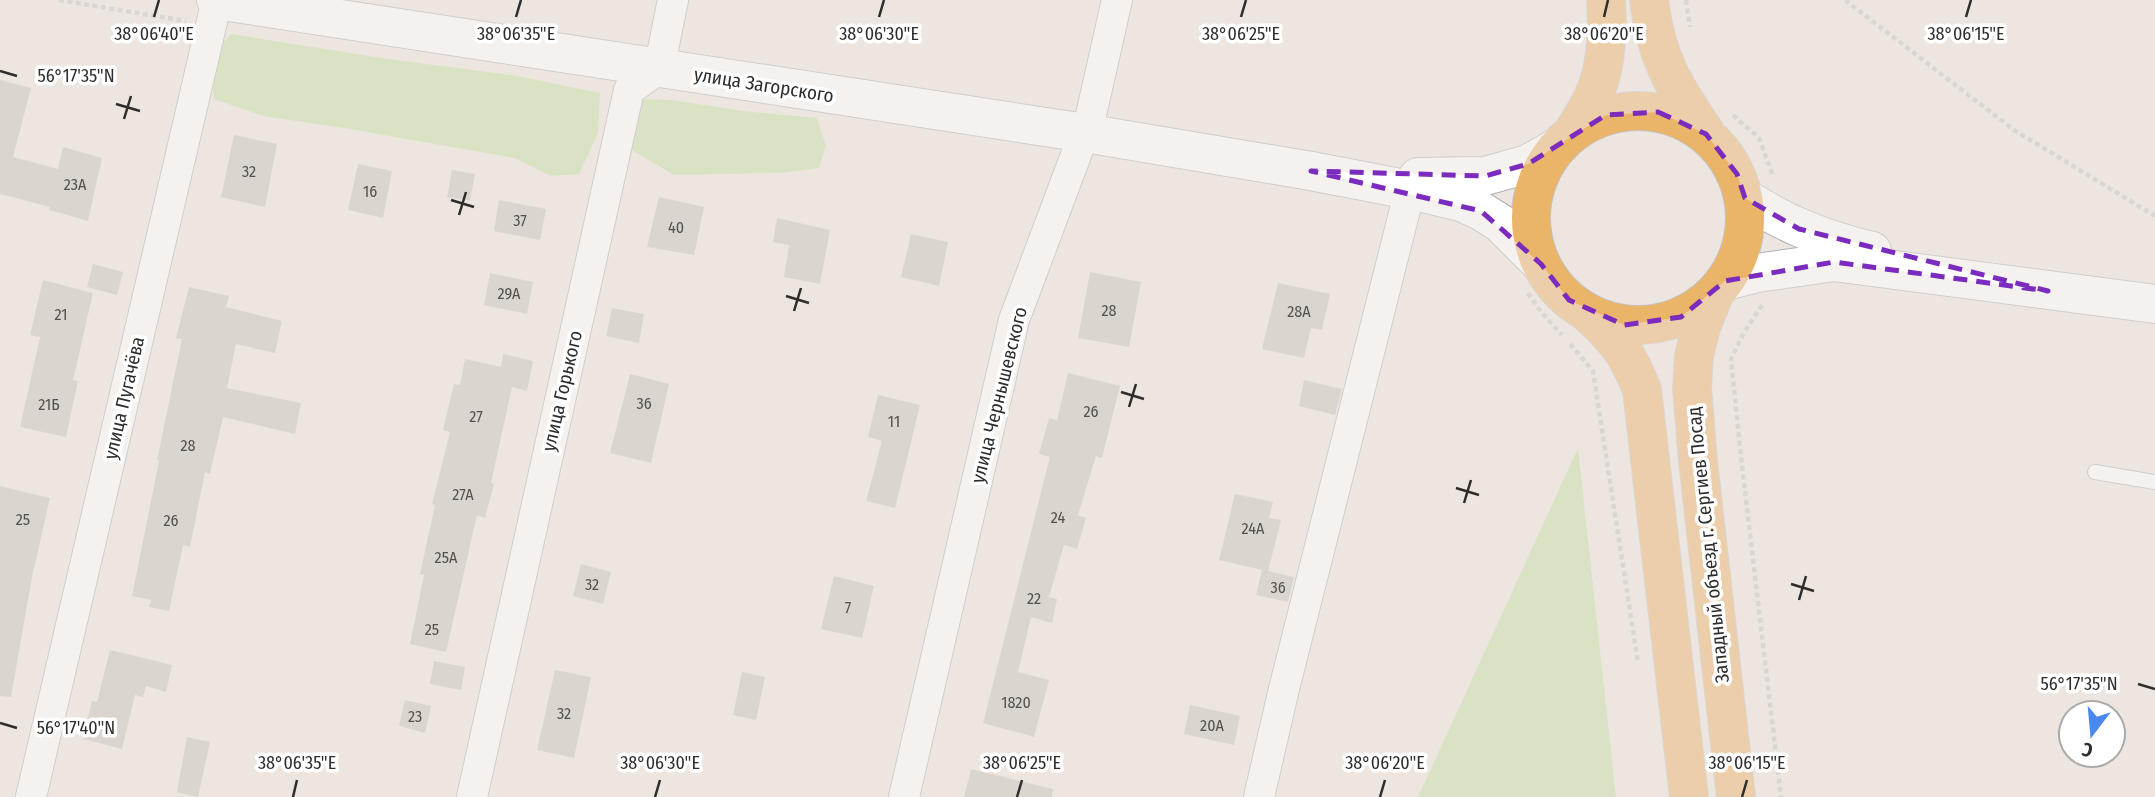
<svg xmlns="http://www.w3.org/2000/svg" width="2155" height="797" font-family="'Fira Sans Condensed',sans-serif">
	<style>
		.green { fill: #c2e1a0 }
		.building { fill: #c6c1bb }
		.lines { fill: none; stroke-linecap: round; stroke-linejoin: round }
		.service-casing { stroke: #adb1b8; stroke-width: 16 }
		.minor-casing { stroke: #adb1b8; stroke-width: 32 }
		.secondary-casing { stroke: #adb1b8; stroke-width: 40 }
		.primary-casing { stroke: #c4c4c4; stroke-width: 40 }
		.path { stroke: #c4c4c4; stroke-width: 4.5; stroke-dasharray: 5 3.5; stroke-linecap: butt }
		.service { stroke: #fff; stroke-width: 14 }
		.minor { stroke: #fff; stroke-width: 30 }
		.secondary { stroke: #fff; stroke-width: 38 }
		.primary { stroke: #eab469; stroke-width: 38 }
		.marked { fill: none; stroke: #7b2cbf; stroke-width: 5; stroke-dasharray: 14 9; stroke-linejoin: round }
		.ticks { fill: none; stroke: #2d2d2d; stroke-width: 2.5 }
		.labels { text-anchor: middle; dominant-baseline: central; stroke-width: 7; stroke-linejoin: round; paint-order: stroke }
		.number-label { font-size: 16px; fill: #535250 }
		.street-label { font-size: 19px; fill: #2d2d2d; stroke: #fff }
		.ticks-label { font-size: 18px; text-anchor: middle; fill: #2d2d2d; stroke: #fff; stroke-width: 7; stroke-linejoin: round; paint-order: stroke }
	</style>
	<rect width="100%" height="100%" fill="#ede5e0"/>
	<path class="green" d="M 231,34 L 388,59 L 512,75 L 600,93 L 598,133 L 579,174 L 550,176 L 514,158 L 344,128 L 263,116 L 214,99 L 212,79 L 219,47 Z
		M 641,99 L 672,100 L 743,111 L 817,118 L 826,146 L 819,168 L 780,173 L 674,175 L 630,149 Z
		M 1578,448 L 1616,797 L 1418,797 Z"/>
	<path class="building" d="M 0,80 L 31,88 L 13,157 L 58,169 L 63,147 L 102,158 L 88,221 L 49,210 L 50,207 L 0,194 Z
		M 234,135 L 277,144 L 265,207 L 221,197 Z
		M 358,164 L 392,171 L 383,218 L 348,210 Z
		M 452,170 L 475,174 L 470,201 L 447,197 Z
		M 659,197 L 704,207 L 694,255 L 647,247 Z
		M 499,200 L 546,209 L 540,240 L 494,231 Z
		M 777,218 L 830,230 L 820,284 L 784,277 L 789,245 L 773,242 Z
		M 911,234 L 948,242 L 939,286 L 901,277 Z
		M 93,264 L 123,272 L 117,295 L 87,287 Z
		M 1090,272 L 1141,282 L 1129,347 L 1078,338 Z
		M 490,273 L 533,282 L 527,314 L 484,305 Z
		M 43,280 L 93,293 L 73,380 L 78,381 L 66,437 L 20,427 L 40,337 L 30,335 Z
		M 1278,283 L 1330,294 L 1322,330 L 1311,328 L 1304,358 L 1262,349 Z
		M 189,287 L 229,296 L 226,307 L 282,321 L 275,353 L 236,344 L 227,388 L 301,403 L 295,434 L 223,417 L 210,474 L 205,472 L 190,547 L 183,545 L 169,611 L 149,607 L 151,600 L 132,596 L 159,461 L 157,460 L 182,339 L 176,338 Z
		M 612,308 L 644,314 L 639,343 L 606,336 Z
		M 503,354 L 533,361 L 527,391 L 512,387 L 491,483 L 494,484 L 485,518 L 477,515 L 446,652 L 410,644 L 424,575 L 420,574 L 435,505 L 432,504 L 450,432 L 443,430 L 454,384 L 460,385 L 465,359 L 501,367 Z
		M 1068,373 L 1120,386 L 1102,458 L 1096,456 L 1078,515 L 1086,518 L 1077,549 L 1064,545 L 1049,597 L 1057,599 L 1052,623 L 1031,617 L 1018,672 L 1049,680 L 1034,737 L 983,723 L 1050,457 L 1039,454 L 1049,418 L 1057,420 Z
		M 630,374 L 669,384 L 651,463 L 610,453 Z
		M 1304,380 L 1342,389 L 1335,415 L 1299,406 Z
		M 878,395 L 920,405 L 895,508 L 866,501 L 882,441 L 868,437 Z
		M 0,486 L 50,498 L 32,577 L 11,697 L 0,696 Z
		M 1235,494 L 1273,502 L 1269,518 L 1281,520 L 1268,571 L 1294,577 L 1288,602 L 1256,595 L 1262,570 L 1219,560 Z
		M 581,564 L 611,572 L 603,604 L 573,596 Z
		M 834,576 L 874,586 L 862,638 L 821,629 Z
		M 110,650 L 172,665 L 166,692 L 146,686 L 143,697 L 135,695 L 122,749 L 83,739 L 92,701 L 97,702 Z
		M 434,661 L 465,667 L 461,690 L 430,684 Z
		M 555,670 L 591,677 L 574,758 L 537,750 Z
		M 742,672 L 765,677 L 756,720 L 733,715 Z
		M 405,700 L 431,706 L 425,733 L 399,726 Z
		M 1190,705 L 1240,716 L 1234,745 L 1184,734 Z
		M 187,737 L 210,742 L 198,797 L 177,792 Z
		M 971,769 L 1053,789 L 1052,797 L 964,797 Z"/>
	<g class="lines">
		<g class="service-casing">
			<path id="service" d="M 2095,472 L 2155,482"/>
		</g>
		<g class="minor-casing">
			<path id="minor" d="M 31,797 L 217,0
				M 472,797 L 629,90 L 659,69 L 673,0
				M 904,797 L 1014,320 L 1091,115 L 1117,0
				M 1259,797 L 1283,693 L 1410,190"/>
		</g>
		<g class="secondary-casing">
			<path id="secondary" d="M 216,0 L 1085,133 L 1311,171 L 1410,190 L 1461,202 L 1481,211 L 1500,223 L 1541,264
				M 1418,177 L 1485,176 L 1528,164 L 1556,148
				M 1745,198 C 1787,225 1822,239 1872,251
				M 1725,281 L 1757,273 L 1834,262 L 2155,304"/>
		</g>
		<g class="primary-casing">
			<path id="primary" d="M 1649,0 C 1656,58 1673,85 1705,132
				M1531 218a107 107 0 1 1 214 0a107 107 0 1 1-214 0Z
				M 1574,131 C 1580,120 1588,109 1593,97 C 1607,68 1608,32 1606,0
				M 1714,295 L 1701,327 L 1694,356 L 1692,388 L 1698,461 L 1736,797
				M 1589,314 C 1618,341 1627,352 1642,390 L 1689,797"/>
		</g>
		<path class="path" d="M 59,0 L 186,21
			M 1686,0 L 1690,27
			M 1845,0 L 2014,130 L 2155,216
			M 1733,115 L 1759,138 L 1773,176
			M 1528,293 L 1542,313 L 1562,335
			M 1762,305 L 1743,334 L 1731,359 L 1741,457 L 1781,797
			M 1570,344 L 1593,371 L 1638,663"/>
		<use href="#service" class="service"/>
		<use href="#minor" class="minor"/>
		<use href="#secondary" class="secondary"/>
		<use href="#primary" class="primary"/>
	</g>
	<path d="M0 0H2155V797H0ZM 1658,112 L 1706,134 L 1737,174 L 1745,198 L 1799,229 L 2048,291 L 1834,262 L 1725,281 L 1681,317 L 1624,325 L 1569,300 L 1541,264 L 1481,211 L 1311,171 L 1485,176 L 1528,164 L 1606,115 Z" fill="#ede5e0" fill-opacity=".55" fill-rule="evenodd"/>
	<path class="marked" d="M 1658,112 L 1706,134 L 1737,174 L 1745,198 L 1799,229 L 2048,291 L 1834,262 L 1725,281 L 1681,317 L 1624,325 L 1569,300 L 1541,264 L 1481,211 L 1311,171 L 1485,176 L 1528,164 L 1606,115 Z"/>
	<path class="ticks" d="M 154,17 L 159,0M 516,17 L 521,0M 879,17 L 884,0M 1241,17 L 1246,0M 1604,17 L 1608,0M 1966,17 L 1971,0M 0,71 L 17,76M 116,104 L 140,111M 124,119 L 131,96M 451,200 L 474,207M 459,215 L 466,192M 786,296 L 809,303M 794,311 L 801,288M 1121,392 L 1144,399M 1129,407 L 1136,384M 1456,488 L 1479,495M 1464,503 L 1471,480M 1791,584 L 1814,591M 1799,600 L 1806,576M 2138,684 L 2155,689M 0,723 L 17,728M 293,797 L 297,780M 655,797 L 660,780M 1017,797 L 1022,780M 1380,797 L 1385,780M 1742,797 L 1747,780"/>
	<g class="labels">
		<g class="number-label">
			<text x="249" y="171">32</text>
			<text x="75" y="184">23А</text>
			<text x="370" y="191">16</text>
			<text x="520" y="220">37</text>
			<text x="676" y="227">40</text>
			<text x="509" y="293">29А</text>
			<text x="1109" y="310">28</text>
			<text x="1299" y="311">28А</text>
			<text x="61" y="314">21</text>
			<text x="644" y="403">36</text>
			<text x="49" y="404">21Б</text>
			<text x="1091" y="411">26</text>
			<text x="476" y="416">27</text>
			<text x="894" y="421">11</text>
			<text x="188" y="445">28</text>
			<text x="463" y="494">27А</text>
			<text x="1058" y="517">24</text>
			<text x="23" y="519">25</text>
			<text x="171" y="520">26</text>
			<text x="1253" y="528">24А</text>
			<text x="446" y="557">25А</text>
			<text x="592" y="584">32</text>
			<text x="1278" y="587">36</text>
			<text x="1034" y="598">22</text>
			<text x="848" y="607">7</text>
			<text x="432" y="629">25</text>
			<text x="1016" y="702">1820</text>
			<text x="564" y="713">32</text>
			<text x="415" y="716">23</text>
			<text x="1212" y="725">20А</text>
		</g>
		<g class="street-label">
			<text transform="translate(764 85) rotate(9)">улица Загорского</text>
			<text transform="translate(562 391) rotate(-77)">улица Горького</text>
			<text transform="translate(999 395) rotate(-76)">улица Чернышевского</text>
			<text transform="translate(124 398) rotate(-77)">улица Пугачёва</text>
			<text transform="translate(1708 545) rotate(-96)">Западный объезд г. Сергиев Посад</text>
		</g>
	</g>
	<g class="ticks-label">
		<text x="154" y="40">38°06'40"E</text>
		<text x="516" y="40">38°06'35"E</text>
		<text x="879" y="40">38°06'30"E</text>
		<text x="1241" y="40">38°06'25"E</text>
		<text x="1604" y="40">38°06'20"E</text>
		<text x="1966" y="40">38°06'15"E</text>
		<text x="76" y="82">56°17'35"N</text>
		<text x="2079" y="690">56°17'35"N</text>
		<text x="76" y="734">56°17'40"N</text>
		<text x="297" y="769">38°06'35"E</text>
		<text x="660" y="769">38°06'30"E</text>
		<text x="1022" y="769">38°06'25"E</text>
		<text x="1385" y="769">38°06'20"E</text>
		<text x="1747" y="769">38°06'15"E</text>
	</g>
	<g transform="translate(2092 734) rotate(196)"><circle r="33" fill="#ffffff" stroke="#ababab" stroke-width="2"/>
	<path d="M0-5L12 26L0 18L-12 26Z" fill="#4a88f1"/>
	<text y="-10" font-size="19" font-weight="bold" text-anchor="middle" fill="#2d2d2d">С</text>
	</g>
</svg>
